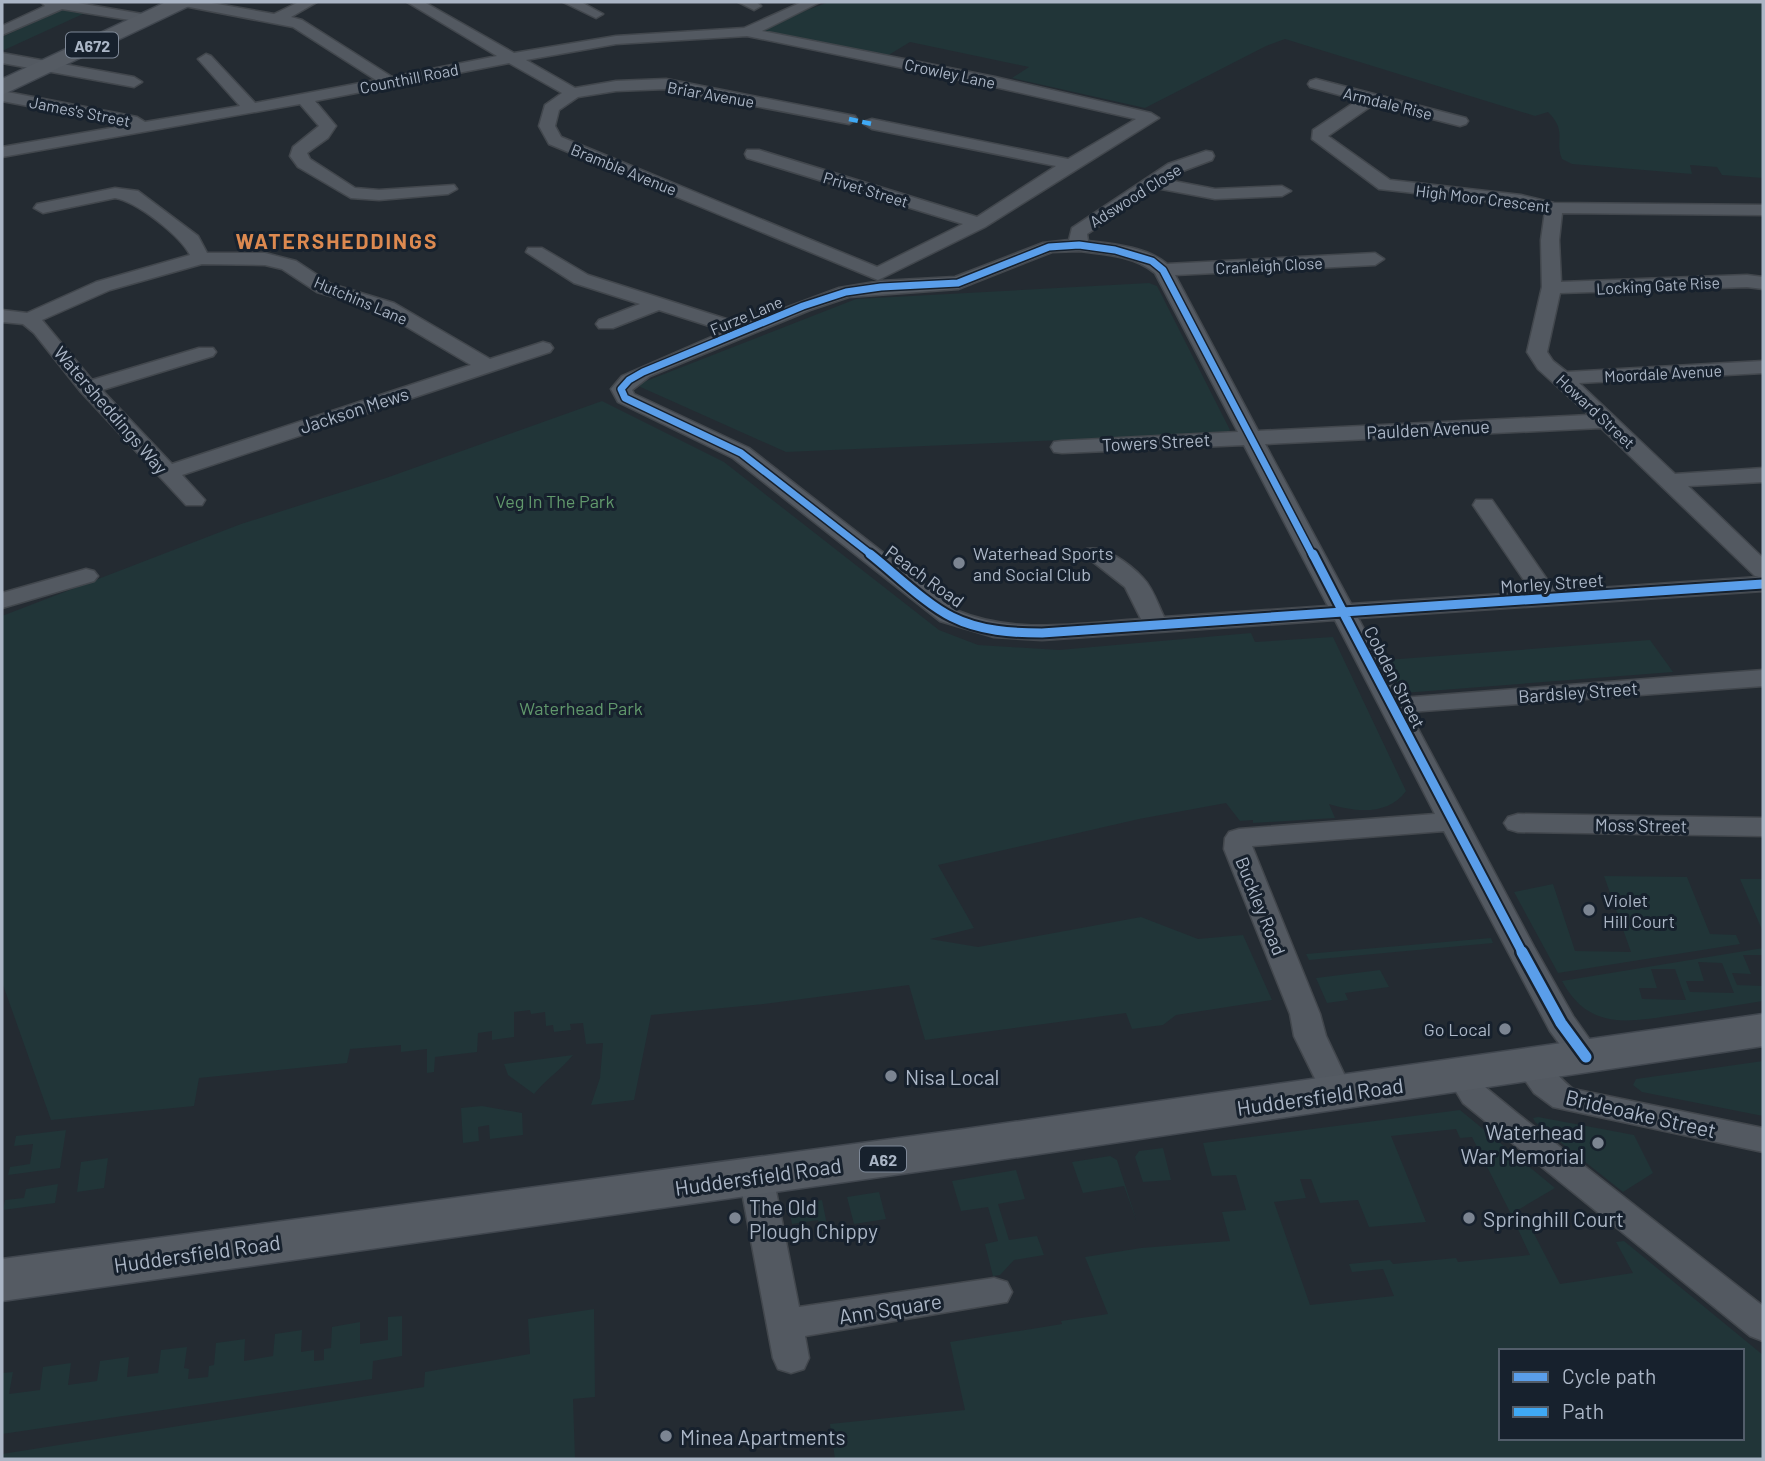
<svg xmlns="http://www.w3.org/2000/svg" width="1765" height="1461" font-family="Barlow,sans-serif">
	<style>
		.green { fill: #213538; fill-rule: evenodd }
		.lines { fill: none; stroke-linecap: round; stroke-linejoin: round }
		.minor-casing { stroke: #42474d; stroke-width: 3 }
		.primary-casing { stroke: #41474f; stroke-width: 3 }
		.minor { fill: #535961; fill-rule: evenodd }
		.primary { fill: #555b63; fill-rule: evenodd }
		.quiet { stroke: #3fa9f5; stroke-width: 4.5; stroke-dasharray: 9 4.5; stroke-linecap: butt }
		.cycleway-far2-casing { stroke: #17212d; stroke-width: 10 }
		.cycleway-far1-casing { stroke: #17212d; stroke-width: 13 }
		.cycleway-casing { stroke: #17212d; stroke-width: 16 }
		.cycleway-far2 { stroke: #5a9eea; stroke-width: 7 }
		.cycleway-far1 { stroke: #5a9eea; stroke-width: 9 }
		.cycleway { stroke: #5a9eea; stroke-width: 11 }
		.poi-dot { fill: #7c8592; stroke: #17212d; stroke-width: 2.5 }
		.labels { text-anchor: middle; dominant-baseline: central; stroke-width: 6; stroke-linejoin: round; paint-order: stroke }
		.shield { fill: #17212d; stroke: #7f8998; stroke-width: 2 }
		.shield-label { font-size: 16px; font-weight: bold; fill: #abb6c6 }
		.far-street-label { font-size: 16px; fill: #abb6c6; stroke: #17212d }
		.street-label { font-size: 18px; fill: #abb6c6; stroke: #17212d }
		.park-label { font-size: 18px; fill: #61986c; stroke: #17212d }
		.poi-label { font-size: 18px; fill: #abb6c6; stroke: #17212d; text-anchor: start }
		.far-district-label { font-size: 21px; font-weight: bold; letter-spacing: 2px; fill: #dc8950; stroke: #17212d }
		.near-poi-label { font-size: 21px; fill: #abb6c6; stroke: #17212d; text-anchor: start }
		.near-street-label { font-size: 21px; fill: #abb6c6; stroke: #17212d }
	</style>
	<rect width="100%" height="100%" fill="#242b32"/>
	<path class="green" d="M 829,2 L 1763,2 L 1763,178 L 1722,175 L 1717,167 L 1690,165 L 1692,174 L 1572,164 L 1562,159 C 1554,140 1568,132 1548,112 L 1535,116 L 1285,39 L 1266,46 L 1145,108 L 1012,78 L 1029,67 L 910,42 L 887,56 L 763,32 L 785,18 Z
		M 61,10 L 85,13 L 2,51 L 2,37 Z
		M 1149,283 L 1157,286 L 1230,430 L 1227,433 L 786,452 L 636,385 L 856,299 Z
		M 602,401 L 724,462 L 939,630 L 978,645 L 1059,650 L 1251,633 L 1255,642 L 1333,637 L 1406,791 C 1388,816 1355,812 1329,804 L 1335,818 L 1253,823 L 1253,820 L 1240,821 L 1226,803 L 1139,819 L 938,865 L 974,928 L 930,939 L 978,947 L 1141,917 L 1198,939 L 1243,935 L 1272,1000 L 1176,1015 L 1163,1025 L 1132,1029 L 1126,1013 L 925,1040 L 909,985 L 764,1004 L 651,1015 L 634,1100 L 591,1105 L 600,1078 L 603,1043 L 586,1044 L 583,1023 L 570,1024 L 571,1030 L 554,1032 L 553,1025 L 546,1026 L 545,1012 L 531,1014 L 530,1010 L 514,1012 L 514,1037 L 492,1040 L 492,1031 L 478,1033 L 477,1052 L 435,1057 L 434,1072 L 427,1073 L 427,1049 L 401,1052 L 401,1045 L 350,1049 L 347,1063 L 199,1078 L 194,1106 L 51,1120 L 2,982 L 2,616 L 241,524 L 386,478 Z
		M 1650,640 L 1673,672 L 1403,693 L 1386,660 Z
		M 1604,876 L 1687,877 L 1710,934 L 1736,935 L 1740,944 L 1558,973 L 1514,892 L 1553,884 L 1575,951 L 1631,952 Z
		M 1740,879 L 1763,879 L 1763,932 Z
		M 1491,938 L 1493,943 L 1309,960 L 1306,954 Z
		M 1763,948 L 1763,955 L 1743,955 L 1751,974 L 1732,973 L 1737,985 L 1763,986 L 1763,1001 C 1736,1005 1709,1010 1682,1014 C 1632,1021 1590,1033 1562,981 ZM 1698,962 L 1722,963 L 1734,993 L 1690,992 L 1686,981 L 1704,981 ZM 1651,969 L 1675,969 L 1686,1000 L 1642,999 L 1639,988 L 1657,988 Z
		M 1380,970 L 1389,987 L 1345,993 L 1348,1000 L 1327,1003 L 1316,978 Z
		M 573,1055 C 561,1070 546,1079 534,1094 L 508,1075 L 504,1064 Z
		M 1763,1061 L 1763,1116 L 1642,1092 L 1633,1085 L 1636,1079 Z
		M 482,1106 L 522,1113 L 523,1135 L 490,1139 L 489,1125 L 478,1127 L 479,1141 L 463,1143 L 461,1108 Z
		M 1460,1110 L 1555,1188 L 1511,1214 L 1472,1137 L 1460,1138 L 1456,1129 L 1391,1136 L 1426,1222 L 1369,1227 L 1358,1200 L 1320,1203 L 1311,1179 L 1300,1179 L 1306,1198 L 1274,1202 L 1310,1305 L 1394,1296 L 1383,1269 L 1352,1272 L 1349,1264 L 1390,1260 L 1393,1264 L 1456,1258 L 1458,1262 L 1530,1255 L 1516,1225 L 1529,1224 L 1560,1284 L 1633,1273 L 1616,1242 L 1624,1241 L 1763,1355 L 1763,1459 L 835,1459 L 830,1424 L 965,1410 L 950,1342 L 1062,1324 L 1061,1321 L 1108,1314 L 1085,1257 L 1141,1248 L 1230,1241 L 1222,1212 L 1246,1210 L 1236,1175 L 1212,1176 L 1203,1143 ZM 1501,1351 L 1742,1351 L 1742,1438 L 1501,1438 Z
		M 1538,1117 L 1634,1135 L 1653,1173 L 1623,1192 L 1535,1122 L 1533,1118 Z
		M 66,1130 L 60,1168 L 8,1175 L 10,1167 L 30,1164 L 33,1144 L 14,1146 L 16,1136 Z
		M 1163,1148 L 1171,1180 L 1143,1182 L 1135,1157 L 1139,1151 Z
		M 1110,1156 L 1117,1160 L 1137,1222 L 1124,1186 L 1083,1193 L 1072,1162 Z
		M 108,1158 L 104,1188 L 77,1192 L 81,1162 Z
		M 1016,1170 L 1025,1199 L 998,1204 L 1009,1240 L 1037,1236 L 1044,1255 L 1014,1260 L 1000,1275 L 993,1276 L 985,1244 L 998,1241 L 988,1207 L 961,1211 L 952,1181 Z
		M 58,1184 L 55,1203 L 3,1210 L 5,1200 L 24,1198 L 26,1189 Z
		M 879,1192 L 886,1219 L 854,1224 L 847,1197 Z
		M 822,1200 L 828,1230 L 821,1231 L 818,1220 L 792,1224 L 789,1210 L 795,1204 Z
		M 594,1309 L 595,1397 L 573,1399 L 575,1459 L 2,1459 L 2,1454 L 424,1387 L 425,1372 L 530,1354 L 528,1319 Z
		M 402,1316 L 402,1356 L 373,1361 L 372,1379 L 2,1434 L 2,1373 L 13,1372 L 9,1394 L 40,1390 L 43,1367 L 71,1363 L 68,1385 L 97,1381 L 100,1361 L 129,1357 L 127,1377 L 158,1373 L 161,1350 L 187,1347 L 184,1368 L 189,1369 L 188,1379 L 208,1377 L 209,1366 L 214,1365 L 216,1343 L 245,1339 L 244,1361 L 273,1356 L 275,1334 L 302,1330 L 301,1352 L 314,1350 L 314,1361 L 324,1360 L 324,1349 L 331,1348 L 332,1327 L 360,1322 L 360,1344 L 388,1340 L 388,1317 Z"/>
	<g class="lines">
		<g class="minor-casing">
			<path id="minor" d="M 41,2 L 72,2 L 148,15 L 155,19 L 148,23 L 62,9 L 2,35 L 2,26 L 45,6 Z
				M 177,2 L 206,2 L 274,14 L 299,2 L 317,2 L 291,17 L 302,20 L 392,77 L 497,56 L 407,2 L 424,2 L 514,53 L 616,36 L 744,28 L 802,2 L 820,2 L 762,31 L 995,77 L 1151,113 L 1159,118 L 985,227 L 878,280 L 549,144 L 539,126 L 545,105 L 562,93 L 509,63 L 315,101 L 336,126 L 328,138 L 307,153 L 310,159 L 355,188 L 379,190 L 454,185 L 457,189 L 448,194 L 379,200 L 351,198 L 298,167 L 290,156 L 293,147 L 319,126 L 300,104 L 2,157 L 2,147 L 128,125 L 2,101 L 2,91 L 137,117 L 145,122 L 240,106 L 198,59 L 206,54 L 211,56 L 255,103 L 376,80 L 293,27 L 184,6 ZM 747,36 L 995,87 L 1136,119 L 1068,159 L 872,119 L 866,121 L 864,124 L 872,129 L 1056,166 L 977,217 L 759,150 L 747,150 L 745,154 L 747,158 L 963,224 L 877,267 L 561,137 L 555,126 L 559,110 L 578,97 L 616,91 L 666,89 L 849,124 L 857,119 L 855,116 L 666,79 L 616,81 L 575,88 L 526,60 L 616,44 Z
				M 563,2 L 581,2 L 603,14 L 596,18 Z
				M 738,2 L 756,2 L 761,6 L 754,10 Z
				M 2,53 L 134,77 L 142,82 L 134,87 L 2,63 Z
				M 1316,79 L 1466,118 L 1468,121 L 1466,124 L 1460,126 L 1374,104 L 1328,136 L 1390,180 L 1521,195 L 1554,203 L 1763,205 L 1763,215 L 1562,213 L 1559,240 L 1561,282 L 1747,275 L 1763,277 L 1763,289 L 1747,287 L 1560,293 L 1547,352 L 1553,361 L 1567,372 L 1763,361 L 1763,373 L 1579,383 L 1675,474 L 1763,468 L 1763,482 L 1688,486 L 1763,558 L 1763,591 L 1358,618 L 1401,698 L 1763,670 L 1763,686 L 1409,712 L 1534,947 L 1573,1016 L 1602,1057 L 1597,1065 L 1586,1068 L 1575,1065 L 1550,1031 L 1444,831 L 1252,846 L 1320,1014 L 1326,1036 L 1353,1093 L 1348,1101 L 1337,1105 L 1326,1101 L 1294,1036 L 1290,1014 L 1224,849 L 1225,838 L 1229,832 L 1239,829 L 1435,814 L 1335,620 L 1042,640 L 994,637 L 940,621 L 733,458 L 618,402 L 611,389 L 622,376 L 725,331 L 659,310 L 613,328 L 599,328 L 596,324 L 599,320 L 640,304 L 574,283 L 526,252 L 528,248 L 542,248 L 588,275 L 742,324 L 839,288 L 881,281 L 955,277 L 1043,243 L 1069,240 L 1072,228 L 1168,164 L 1206,151 L 1212,152 L 1214,156 L 1212,160 L 1180,172 L 1168,180 L 1215,189 L 1282,186 L 1291,191 L 1282,196 L 1215,199 L 1156,188 L 1087,234 L 1088,241 C 1114,244 1147,247 1167,264 L 1375,253 L 1384,259 L 1375,265 L 1175,275 L 1258,431 L 1589,415 L 1538,369 L 1527,352 L 1542,287 L 1541,240 L 1545,211 L 1521,205 L 1379,189 L 1312,139 L 1313,130 L 1358,100 L 1310,87 L 1308,84 L 1310,81 ZM 1079,251 C 1105,254 1135,256 1155,273 L 1238,432 L 1062,441 L 1054,442 L 1051,447 L 1054,452 L 1062,453 L 1244,445 L 1328,606 L 1164,617 C 1158,605 1153,588 1143,578 C 1131,565 1105,545 1087,549 L 1083,554 L 1125,587 L 1141,619 C 1080,623 1015,635 958,611 L 749,448 L 634,394 L 632,390 L 650,376 L 810,310 L 849,297 L 958,289 L 1052,252 ZM 1601,428 L 1755,576 L 1759,577 L 1555,591 L 1492,500 L 1476,500 L 1473,505 L 1532,592 L 1351,604 L 1265,444 Z
				M 115,188 L 138,191 L 198,236 L 207,253 L 265,253 L 296,261 L 331,284 L 394,303 L 490,359 L 543,342 L 550,344 L 553,348 L 550,352 L 182,475 L 205,500 L 202,505 L 186,505 L 81,392 L 34,333 L 23,324 L 2,322 L 2,310 L 27,313 L 96,282 L 190,255 C 181,236 136,201 115,198 L 43,213 L 34,208 L 37,204 ZM 202,264 L 265,265 L 282,269 L 317,292 L 380,311 L 471,365 L 172,464 L 102,390 L 213,356 L 216,352 L 213,348 L 199,348 L 92,380 L 42,320 L 110,290 Z
				M 86,569 L 94,571 L 98,576 L 94,581 L 2,608 L 2,593 Z
				M 1518,814 L 1763,818 L 1763,836 L 1518,832 L 1508,829 L 1504,823 L 1508,817 Z
				M 1531,1054 C 1548,1060 1558,1078 1573,1089 L 1763,1128 L 1763,1152 L 1553,1107 L 1534,1093 L 1515,1066 L 1520,1058 Z
				M 1462,1063 L 1473,1067 L 1485,1087 L 1518,1114 L 1763,1306 L 1763,1341 L 1750,1336 L 1463,1103 L 1446,1075 L 1451,1067 Z
				M 756,1163 L 768,1167 L 773,1176 L 799,1307 L 994,1278 L 1007,1282 L 1012,1292 L 1007,1302 L 805,1336 L 809,1358 L 804,1369 L 791,1373 L 778,1369 L 773,1358 L 739,1176 L 744,1167 Z"/>
		</g>
		<g class="primary-casing">
			<path id="primary" d="M 166,2 L 193,2 L 189,6 L 2,95 L 2,79 Z
				M 1763,1014 L 1763,1046 L 965,1165 L 2,1301 L 2,1259 L 965,1129 Z"/>
		</g>
		<use href="#minor" class="minor"/>
		<use href="#primary" class="primary"/>
		<path class="quiet" d="M 849,119 L 872,124"/>
		<g class="cycleway-far2-casing">
			<path id="cycleway-far2" d="M 873,556 L 741,453 L 625,398 L 621,389 L 629,380 L 643,372 L 803,306 L 846,292 L 881,287 L 958,283 L 1049,247 L 1079,245 L 1115,250 L 1152,261 L 1163,270 L 1313,556"/>
		</g>
		<g class="cycleway-far1-casing">
			<path id="cycleway-far1" d="M 870,554 C 894,573 927,605 952,617 C 980,631 1012,633 1042,633 L 1343,612
				M 1313,554 L 1343,612
				M 1343,612 L 1523,954
				M 1343,612 L 1763,584"/>
		</g>
		<g class="cycleway-casing">
			<path id="cycleway" d="M 1522,952 L 1561,1023 L 1586,1057"/>
		</g>
		<use href="#cycleway-far2" class="cycleway-far2"/>
		<use href="#cycleway-far1" class="cycleway-far1"/>
		<use href="#cycleway" class="cycleway"/>
	</g>
	<g class="poi-dot">
		<circle cx="959" cy="563" r="7"/>
		<circle cx="1589" cy="910" r="7"/>
		<circle cx="1505" cy="1029" r="7"/>
		<circle cx="891" cy="1076" r="7"/>
		<circle cx="1598" cy="1143" r="7"/>
		<circle cx="735" cy="1218" r="7"/>
		<circle cx="1469" cy="1218" r="7"/>
		<circle cx="666" cy="1436" r="7"/>
	</g>
	<g class="labels">
		<g class="shield">
			<rect x="66" y="32.5" width="52" height="25" rx="5"/>
			<rect x="860" y="1146.5" width="46" height="25" rx="5"/>
		</g>
		<g class="shield-label">
			<text x="92" y="45">A672</text>
			<text x="883" y="1159">A62</text>
		</g>
		<g class="far-street-label">
			<text transform="translate(950 73) rotate(12)">Crowley Lane</text>
			<text transform="translate(409 78) rotate(-11)">Counthill Road</text>
			<text transform="translate(711 94) rotate(10)">Briar Avenue</text>
			<text transform="translate(1388 103) rotate(14)">Armdale Rise</text>
			<text transform="translate(80 111) rotate(11)">James's Street</text>
			<text transform="translate(624 169) rotate(22)">Bramble Avenue</text>
			<text transform="translate(866 189) rotate(17)">Privet Street</text>
			<text transform="translate(1135 195) rotate(-32)">Adswood Close</text>
			<text transform="translate(1483 198) rotate(7)">High Moor Crescent</text>
			<text transform="translate(1269 265) rotate(-3)">Cranleigh Close</text>
			<text transform="translate(1658 285) rotate(-3)">Locking Gate Rise</text>
			<text transform="translate(361 300) rotate(23)">Hutchins Lane</text>
			<text transform="translate(746 315) rotate(-23)">Furze Lane</text>
			<text transform="translate(1663 373) rotate(-3)">Moordale Avenue</text>
			<text transform="translate(1596 411) rotate(43)">Howard Street</text>
		</g>
		<g class="street-label">
			<text transform="translate(111 410) rotate(49)">Watersheddings Way</text>
			<text transform="translate(354 410) rotate(-18)">Jackson Mews</text>
			<text transform="translate(1428 429) rotate(-3)">Paulden Avenue</text>
			<text transform="translate(1156 442) rotate(-3)">Towers Street</text>
			<text transform="translate(925 576) rotate(36)">Peach Road</text>
			<text transform="translate(1552 583) rotate(-4)">Morley Street</text>
			<text transform="translate(1395 677) rotate(63)">Cobden Street</text>
			<text transform="translate(1578 692) rotate(-4)">Bardsley Street</text>
			<text transform="translate(1641 825) rotate(1)">Moss Street</text>
			<text transform="translate(1261 906) rotate(68)">Buckley Road</text>
		</g>
		<g class="park-label">
			<text x="555" y="501">Veg In The Park</text>
			<text x="581" y="708">Waterhead Park</text>
		</g>
		<g class="poi-label">
			<text x="973" y="553">Waterhead Sports<tspan x="973" dy="21">and Social Club</tspan></text>
			<text x="1603" y="900">Violet<tspan x="1603" dy="21">Hill Court</tspan></text>
			<text x="1491" y="1029" text-anchor="end">Go Local</text>
		</g>
		<g class="far-district-label">
			<text x="337" y="240">WATERSHEDDINGS</text>
		</g>
		<g class="near-poi-label">
			<text x="905" y="1076">Nisa Local</text>
			<text x="1584" y="1131" text-anchor="end">Waterhead<tspan x="1584" dy="24">War Memorial</tspan></text>
			<text x="749" y="1206">The Old<tspan x="749" dy="24">Plough Chippy</tspan></text>
			<text x="1483" y="1218">Springhill Court</text>
			<text x="680" y="1436">Minea Apartments</text>
		</g>
		<g class="near-street-label">
			<text transform="translate(1320 1096) rotate(-8)">Huddersfield Road</text>
			<text transform="translate(1641 1113) rotate(13)">Brideoake Street</text>
			<text transform="translate(758 1176) rotate(-8)">Huddersfield Road</text>
			<text transform="translate(197 1253) rotate(-8)">Huddersfield Road</text>
			<text transform="translate(890 1308) rotate(-9)">Ann Square</text>
		</g>
	</g>
	<rect width="1765" height="1461" fill="none" stroke="#abb6c6" stroke-width="7"/>
	<rect x="1499" y="1349" width="245" height="91" fill="#17212d" stroke="#525d6a" stroke-width="2"/>
	<rect x="1513" y="1372" width="35" height="10" fill="#5a9eea" stroke="#525d6a" stroke-width="2"/>
	<text x="1562" y="1384" font-size="21" fill="#abb6c6">Cycle path</text>
	<rect x="1513" y="1407" width="35" height="10" fill="#3fa9f5" stroke="#525d6a" stroke-width="2"/>
	<text x="1562" y="1419" font-size="21" fill="#abb6c6">Path</text>
</svg>
